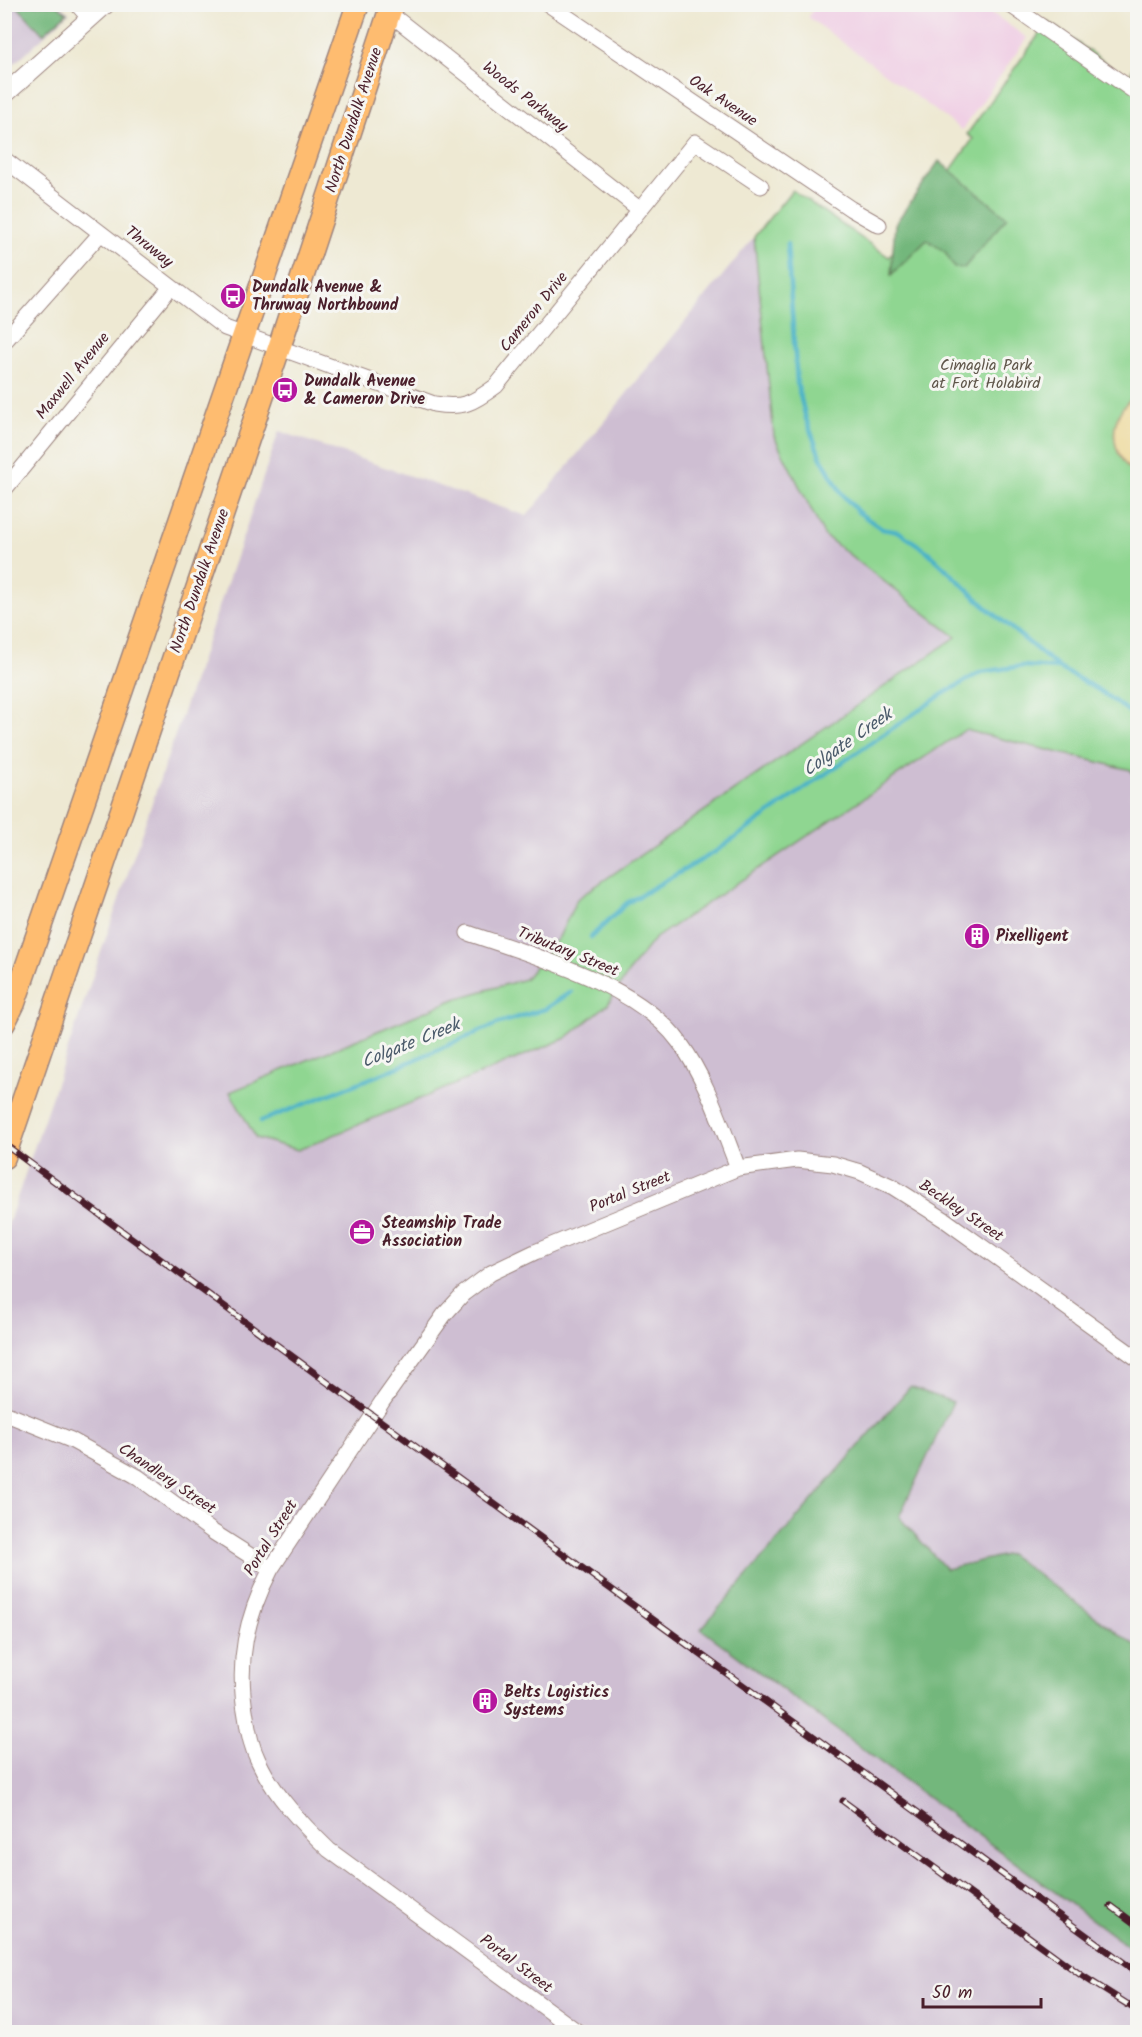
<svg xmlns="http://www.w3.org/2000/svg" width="1142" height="2037" font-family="Kalam,sans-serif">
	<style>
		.built { fill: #f0d0e5 }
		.industrial { fill: #cebed2 }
		.green { fill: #8fd691; stroke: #6c7a5e; stroke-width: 1.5 }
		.forest { fill: #73b77b; stroke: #5e6b53; stroke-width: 1.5 }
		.sand { fill: #eeda9e; stroke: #9c7c64; stroke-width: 1.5 }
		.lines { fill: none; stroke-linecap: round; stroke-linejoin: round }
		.stream { stroke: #4ab2c8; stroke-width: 4.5 }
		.minor-casing { stroke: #9c847f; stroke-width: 17 }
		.tertiary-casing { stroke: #9c847f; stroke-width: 20 }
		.primary-casing { stroke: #9c847f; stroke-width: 25 }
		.minor { stroke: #fff; stroke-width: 15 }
		.tertiary { stroke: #fff; stroke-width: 18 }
		.primary { stroke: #febc70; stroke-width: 22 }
		.rail-casing { stroke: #4a1f2b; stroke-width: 7 }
		.rail { stroke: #f6f6f2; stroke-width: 4.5; stroke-dasharray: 14; stroke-linecap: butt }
		.labels { text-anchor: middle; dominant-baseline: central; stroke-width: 6; stroke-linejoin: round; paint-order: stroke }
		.street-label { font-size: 16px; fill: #4a1f2b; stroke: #f6f6f2 }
		.poi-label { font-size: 16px; font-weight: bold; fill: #4a1f2b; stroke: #f6f6f2; text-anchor: start }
		.park-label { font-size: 16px; fill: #5f564a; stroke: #f6f6f2 }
		.water-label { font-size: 18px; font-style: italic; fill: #4a5a6a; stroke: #f6f6f2 }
	</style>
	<rect width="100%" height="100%" fill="#f6f6f2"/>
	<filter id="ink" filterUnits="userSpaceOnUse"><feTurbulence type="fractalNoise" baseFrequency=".0167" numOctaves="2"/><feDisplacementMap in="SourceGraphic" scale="12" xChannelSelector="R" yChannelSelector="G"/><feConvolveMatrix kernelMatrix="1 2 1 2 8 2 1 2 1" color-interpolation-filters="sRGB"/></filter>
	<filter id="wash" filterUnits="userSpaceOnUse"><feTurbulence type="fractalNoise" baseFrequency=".008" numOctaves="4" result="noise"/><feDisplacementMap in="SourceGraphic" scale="24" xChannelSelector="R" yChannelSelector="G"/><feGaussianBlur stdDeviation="1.35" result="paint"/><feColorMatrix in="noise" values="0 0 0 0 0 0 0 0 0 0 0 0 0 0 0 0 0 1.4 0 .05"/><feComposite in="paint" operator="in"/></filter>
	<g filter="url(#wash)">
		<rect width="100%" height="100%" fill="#eee9d3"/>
		<path class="built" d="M 816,5 L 981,5 L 1027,38 L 962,130 L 808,17 Z"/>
		<path class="industrial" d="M 5,5 L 61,5 L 69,13 L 5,72 Z
			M 754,237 L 774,436 L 824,535 L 956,637 L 577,899 L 559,937 L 525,979 L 455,999 L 632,967 L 654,939 L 965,730 L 1131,770 L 1138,782 L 1137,2032 L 5,2032 L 5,1233 L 279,431 L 527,516 Z"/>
		<path class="green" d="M 1048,22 L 1127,78 L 1137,63 L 1137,782 L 1131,770 L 965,730 L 654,939 L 632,967 L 608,1004 L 566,1038 L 298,1150 L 256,1138 L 230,1092 L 455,999 L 525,979 L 559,937 L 577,899 L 956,637 L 824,535 L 774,436 L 754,237 L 792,190 L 889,257 L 973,139 L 967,134 Z"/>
		<path class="forest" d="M 16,5 L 58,5 L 67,13 L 43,34 Z
			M 939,161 L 1007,217 L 964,268 L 954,268 L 945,252 L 927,240 L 891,275 L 895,224 Z
			M 910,1387 L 953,1402 L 899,1517 L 946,1569 L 1009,1554 L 1137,1647 L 1137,1953 L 701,1629 Z"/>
		<path class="sand" d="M 1137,394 L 1137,476 C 1108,454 1106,415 1137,394 Z"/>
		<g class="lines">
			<path class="stream" d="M 787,244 L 797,383 L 806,419 L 820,456 L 842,494 L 858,512 L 882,529 L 899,532 L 927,551 L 987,608 L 1058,667
				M 591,937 L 627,903 L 715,852 L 818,779 L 943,694 L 981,672 L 1023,666 L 1059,668 L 1097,689 L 1138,718
				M 261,1121 L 389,1071 L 499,1023 L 545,1009 L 571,992"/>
		</g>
	</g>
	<g filter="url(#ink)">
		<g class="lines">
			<g class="minor-casing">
				<path id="minor" d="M 77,4 L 90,19
					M 548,4 L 851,209 L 879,225
					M 1009,4 L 1138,94
					M 389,13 L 639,209
					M 4,159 L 225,328 L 434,404 C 463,409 473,403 496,386 L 695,142 L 761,186
					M 4,342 L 101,233
					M 4,490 L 171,287
					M 468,933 C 534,956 638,984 680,1043 C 707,1080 721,1125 738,1168
					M 4,1413 L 71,1440 L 138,1477 L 213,1532 L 271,1569
					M 578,2032 L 329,1850 C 302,1824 274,1795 258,1760 C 251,1746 248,1731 246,1716 C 236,1662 246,1617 271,1569 L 382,1402 L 444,1315 L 463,1294 L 491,1273 L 535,1252 L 738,1168 L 797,1160 L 833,1164 L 860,1172 L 893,1187 L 945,1220 L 1138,1359"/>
			</g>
			<g class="tertiary-casing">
				<path id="tertiary" d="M 4,95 L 106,4"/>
			</g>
			<g class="primary-casing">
				<path id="primary" d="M 4,1023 L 14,1003 C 127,670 242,337 358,4
					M 4,1157 L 279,348 L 392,4"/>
			</g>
			<use href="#minor" class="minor"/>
			<use href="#tertiary" class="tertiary"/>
			<use href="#primary" class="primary"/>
			<g class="rail-casing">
				<path id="rail" d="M 4,1144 L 331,1385 L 1138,1973
					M 843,1801 L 1081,1975 L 1138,2011
					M 1111,1906 L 1138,1926"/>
			</g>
			<use href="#rail" class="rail"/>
		</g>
	</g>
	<defs>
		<g id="bus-disc" transform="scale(1.35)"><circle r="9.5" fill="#b5179e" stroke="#f6f6f2"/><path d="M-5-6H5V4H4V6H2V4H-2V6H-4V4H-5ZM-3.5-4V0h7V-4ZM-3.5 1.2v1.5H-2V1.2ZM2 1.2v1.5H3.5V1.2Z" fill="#fff"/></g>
		<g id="building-disc" transform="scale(1.35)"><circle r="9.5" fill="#b5179e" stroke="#f6f6f2"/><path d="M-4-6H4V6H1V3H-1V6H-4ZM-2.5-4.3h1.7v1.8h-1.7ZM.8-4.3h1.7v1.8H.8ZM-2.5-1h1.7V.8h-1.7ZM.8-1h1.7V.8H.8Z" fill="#fff"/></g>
		<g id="office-disc" transform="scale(1.35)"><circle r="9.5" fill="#b5179e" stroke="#f6f6f2"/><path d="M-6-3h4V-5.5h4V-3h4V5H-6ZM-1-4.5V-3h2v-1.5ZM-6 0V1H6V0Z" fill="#fff"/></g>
	</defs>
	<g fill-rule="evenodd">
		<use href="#bus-disc" x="233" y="296"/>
		<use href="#bus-disc" x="285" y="390"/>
		<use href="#building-disc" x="977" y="936"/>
		<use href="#office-disc" x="362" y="1232"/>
		<use href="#building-disc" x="485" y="1701"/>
	</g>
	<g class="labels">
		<g class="street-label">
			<text transform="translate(525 97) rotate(38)">Woods Parkway</text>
			<text transform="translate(723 101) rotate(34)">Oak Avenue</text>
			<text transform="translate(354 120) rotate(-72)">North Dundalk Avenue</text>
			<text transform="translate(149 247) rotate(38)">Thruway</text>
			<text transform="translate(534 312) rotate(-51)">Cameron Drive</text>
			<text transform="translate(73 376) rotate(-51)">Maxwell Avenue</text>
			<text transform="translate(200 581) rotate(-71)">North Dundalk Avenue</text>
			<text transform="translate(568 952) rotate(22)">Tributary Street</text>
			<text transform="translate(630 1192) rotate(-22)">Portal Street</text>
			<text transform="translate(961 1211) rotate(34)">Beckley Street</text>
			<text transform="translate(167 1479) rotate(34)">Chandlery Street</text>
			<text transform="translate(271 1538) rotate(-58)">Portal Street</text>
			<text transform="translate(516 1964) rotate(37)">Portal Street</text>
		</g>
		<g class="poi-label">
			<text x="252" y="287">Dundalk Avenue &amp;<tspan x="252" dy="18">Thruway Northbound</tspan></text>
			<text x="304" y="381">Dundalk Avenue<tspan x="304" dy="18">&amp; Cameron Drive</tspan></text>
			<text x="996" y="936">Pixelligent</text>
			<text x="382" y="1223">Steamship Trade<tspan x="382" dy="18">Association</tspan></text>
			<text x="504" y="1692">Belts Logistics<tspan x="504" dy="18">Systems</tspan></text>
		</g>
		<g class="park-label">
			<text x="986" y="365">Cimaglia Park<tspan x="986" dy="18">at Fort Holabird</tspan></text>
		</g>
		<g class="water-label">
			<text transform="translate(848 743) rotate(-35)">Colgate Creek</text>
			<text transform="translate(411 1044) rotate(-22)">Colgate Creek</text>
		</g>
	</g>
	<rect width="1142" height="2037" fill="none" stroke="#f6f6f2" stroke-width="24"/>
	<path d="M923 1998v9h118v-9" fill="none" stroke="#4a1f2b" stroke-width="3"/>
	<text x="932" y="1998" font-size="18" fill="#4a1f2b" stroke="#f6f6f2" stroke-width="4.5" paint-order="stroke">50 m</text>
</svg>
